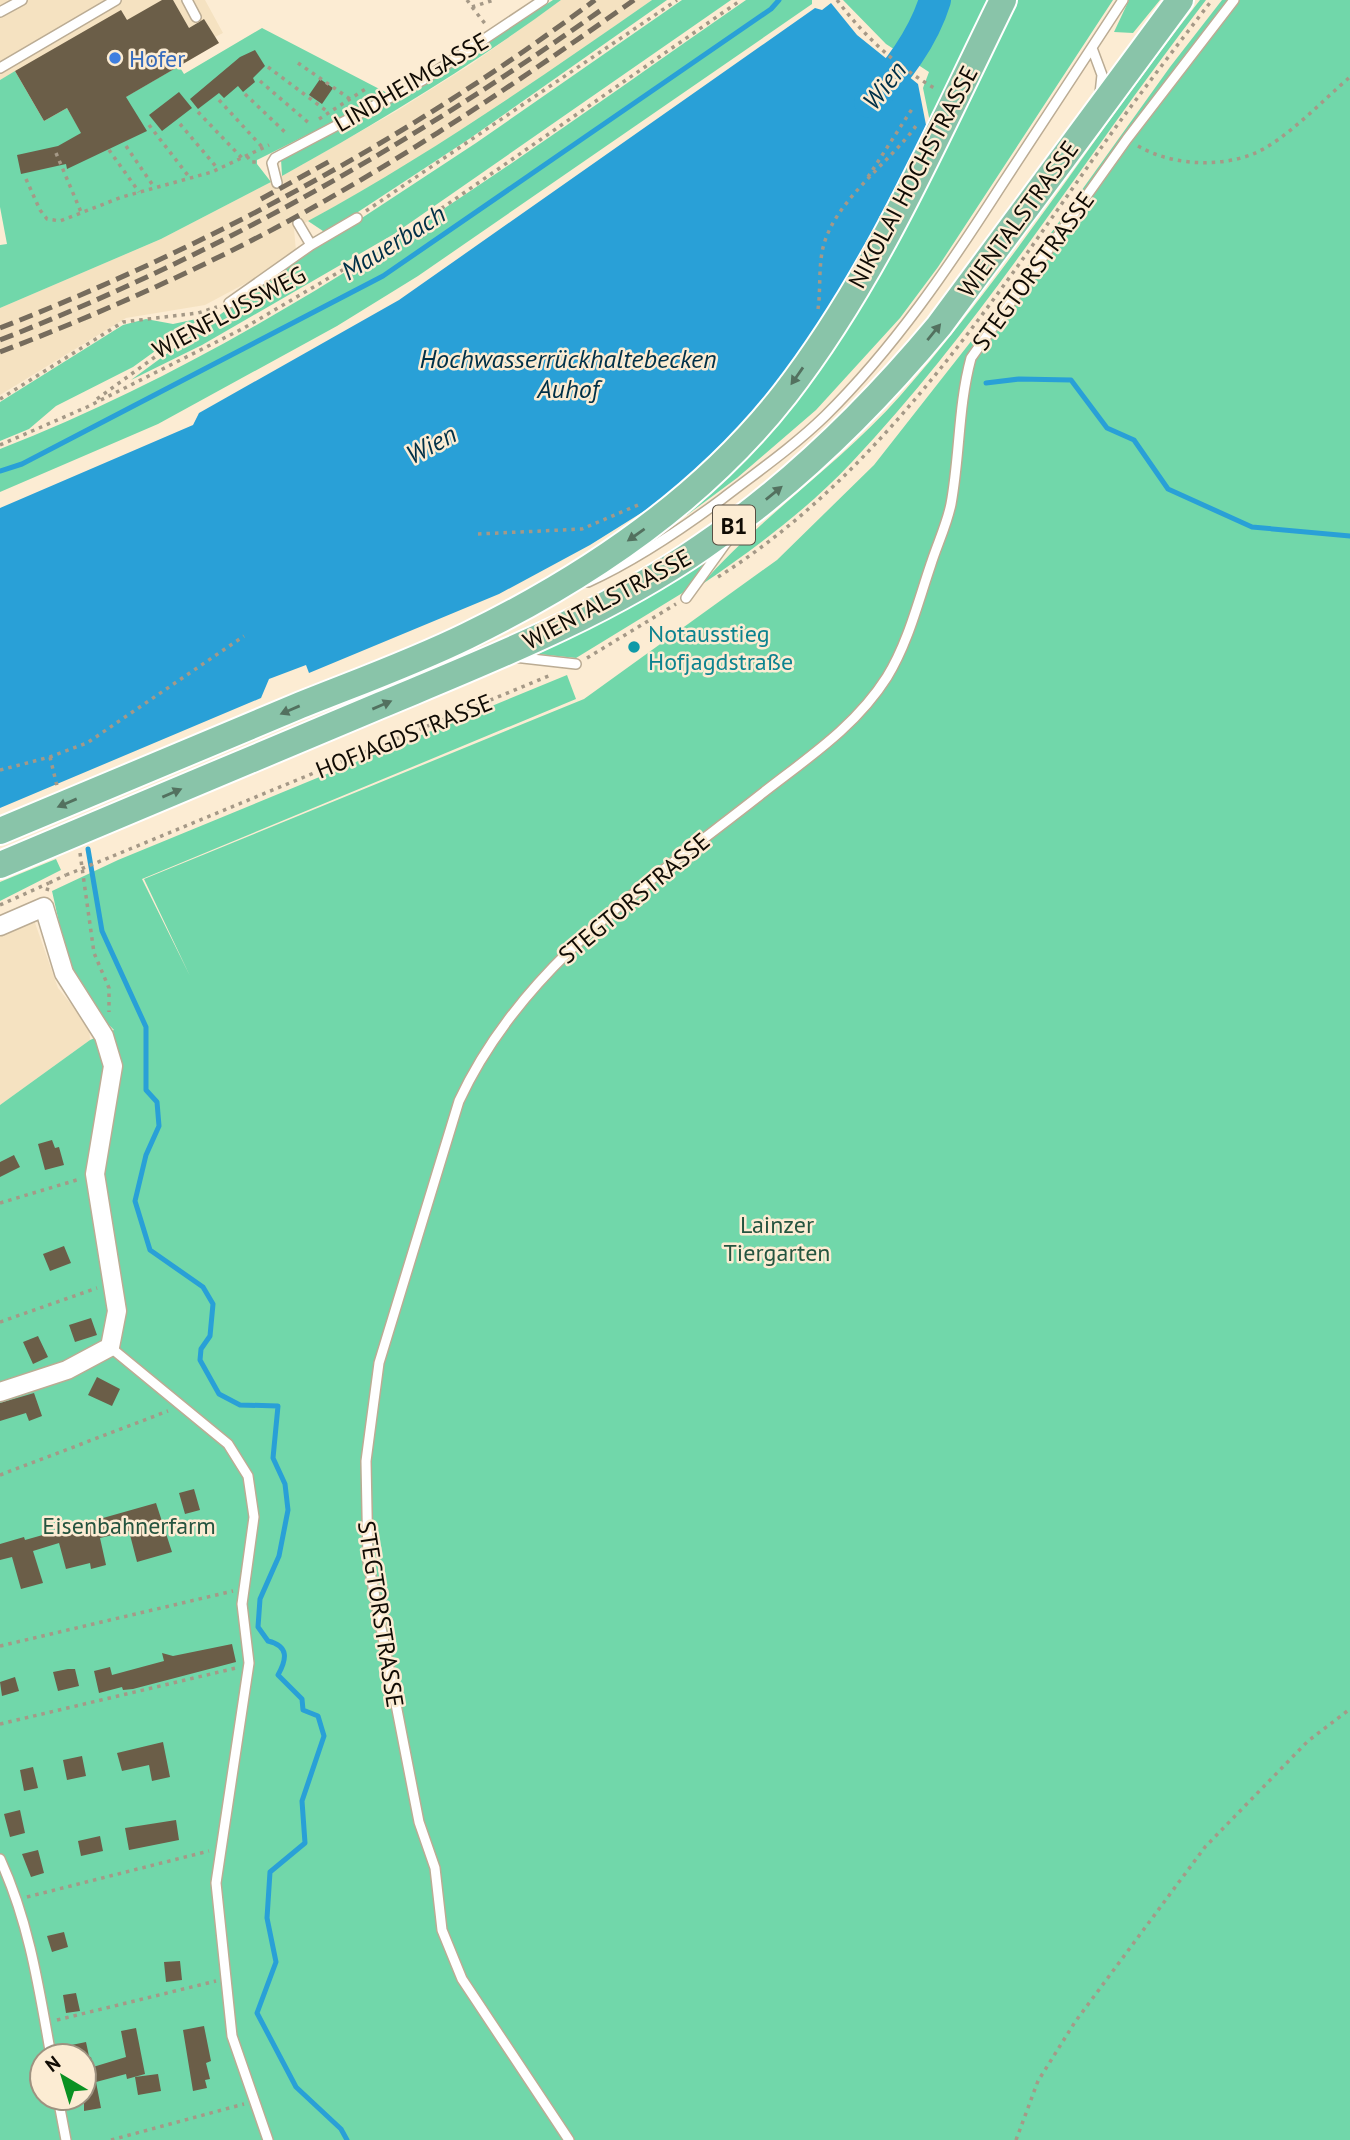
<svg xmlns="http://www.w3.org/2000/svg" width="1350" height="2140" font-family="'PT Sans',sans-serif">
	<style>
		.built { fill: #f5e2c1 }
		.green { fill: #71d7aa; fill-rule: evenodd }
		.water { fill: #29a0d7 }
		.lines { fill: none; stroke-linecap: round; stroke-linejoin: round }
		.stream { stroke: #29a0d7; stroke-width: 5 }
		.river { stroke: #29a0d7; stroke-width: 32 }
		.building { fill: #6b5e48 }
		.lane-casing { stroke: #bbac94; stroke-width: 12 }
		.street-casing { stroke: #bbac94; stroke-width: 21 }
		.primary-casing { stroke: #fff; stroke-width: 30 }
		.path { stroke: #a59987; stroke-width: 3.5; stroke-dasharray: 3.5 5; stroke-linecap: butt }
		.lane { stroke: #fff; stroke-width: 9 }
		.street { stroke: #fff; stroke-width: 18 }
		.primary { stroke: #89c4a9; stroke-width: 26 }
		.rail { stroke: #766c5d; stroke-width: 5; stroke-dasharray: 14 7; stroke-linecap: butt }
		.path-bridge { stroke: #a59987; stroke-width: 3.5; stroke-dasharray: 3.5 5; stroke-linecap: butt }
		.oneway { fill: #53715f }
		.shop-dot { fill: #3f7fe0; stroke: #fcecd3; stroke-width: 2.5 }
		.culture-dot { fill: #0f9aa8; stroke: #fcecd3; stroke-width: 2.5 }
		.labels { text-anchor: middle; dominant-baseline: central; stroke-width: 5; stroke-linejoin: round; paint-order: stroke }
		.shield { fill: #fcecd3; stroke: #574e42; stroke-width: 2 }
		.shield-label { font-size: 23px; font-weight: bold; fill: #100b04 }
		.shop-label { font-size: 24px; fill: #366cbe; stroke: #fcecd3; text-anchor: start }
		.street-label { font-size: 24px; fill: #100b04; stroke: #fcecd3 }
		.culture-label { font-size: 24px; fill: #0d838f; stroke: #fcecd3; text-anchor: start }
		.park-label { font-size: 24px; fill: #24543f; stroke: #fcecd3 }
		.water-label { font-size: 26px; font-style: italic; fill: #003047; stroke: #fcecd3 }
	</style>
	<rect width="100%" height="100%" fill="#fcecd3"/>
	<path class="built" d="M 0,0 L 205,0 L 223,33 L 215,37 L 219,43 L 77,125 L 44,121 L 15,72 L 0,80 Z
		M 561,0 L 652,0 L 515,96 L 379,182 L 294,229 L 296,251 L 261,275 L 205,305 L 126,318 L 0,395 L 0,308 L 161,239 L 271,182 L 395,112 L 473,63 Z
		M 34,920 L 58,988 L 89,1026 L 90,1040 L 0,1105 L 0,934 Z"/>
	<path class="green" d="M 553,0 L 561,0 C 472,66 379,122 282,176 L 281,159 L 425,83 Z
		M 652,0 L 667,0 L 469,139 L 326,233 L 308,221 C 428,156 540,78 652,0 Z
		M 682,0 L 731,0 L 394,234 L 202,345 L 131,380 L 266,281 L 476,143 Z
		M 746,0 L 812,0 L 812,4 L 418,276 L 337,326 L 158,424 L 0,492 L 0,449 C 272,343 508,165 746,0 Z
		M 843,0 L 990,0 L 930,122 L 923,88 L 929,72 L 886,44 Z
		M 1013,0 L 1113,0 L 938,267 L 900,318 L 816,410 L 737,478 L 687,515 L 685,511 L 768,435 L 837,344 Z
		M 1129,0 L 1160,0 L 1133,33 L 1114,32 Z
		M 1200,0 L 1206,0 C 1087,153 986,320 852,462 C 808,509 754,549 701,585 C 761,516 839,465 900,396 C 1010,271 1097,130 1200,0 Z
		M 1222,0 L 1350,0 L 1350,2140 L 0,2140 L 0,1105 L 90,1040 L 114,1030 C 70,987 65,948 52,891 L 118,860 L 567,675 L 576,699 L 142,879 L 190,976 L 144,879 L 584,699 L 777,560 L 874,465 L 998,307 L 1170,67 ZM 42,2056 L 84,2056 L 84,2098 L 42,2098 Z
		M 262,28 L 389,94 L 257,160 L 257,164 L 271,182 L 161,239 L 0,308 L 0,245 L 7,244 L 0,207 L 0,80 L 15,71 L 44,121 L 67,108 L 77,125 L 179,66 L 184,74 Z
		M 201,318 L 133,367 L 56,406 L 29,429 L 0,441 L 0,402 L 123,325 L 146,319 L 173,324 Z
		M 713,557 L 684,592 L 576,658 L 538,654 L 639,603 Z
		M 56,859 L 61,870 L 0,901 L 0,882 Z"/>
	<path class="water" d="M 831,3 L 857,35 L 918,84 L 926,125 L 889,211 L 808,347 L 721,449 L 662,500 L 590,545 L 499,594 L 309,673 L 306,665 L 269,679 L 261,698 L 0,808 L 0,508 L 193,425 L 199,413 L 399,300 L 815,8 L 822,10 Z"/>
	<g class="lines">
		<path class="stream" d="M 986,383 L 1019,379 L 1071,380 L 1107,428 L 1134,440 L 1168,489 L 1252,527 L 1350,536
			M 0,471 L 22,464 L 383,276 L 771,9 L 779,0
			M 88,849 L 102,931 L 146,1027 L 146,1090 L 157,1102 L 159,1126 L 146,1155 L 135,1201 L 150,1250 L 203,1287 L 213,1304 L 210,1336 L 201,1349 L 200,1360 L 219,1394 L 240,1405 L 278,1406 L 273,1458 L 285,1484 L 288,1510 L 279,1556 L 260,1599 L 258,1627 L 268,1641 C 289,1646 287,1659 278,1675 L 302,1699 L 303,1710 L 318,1716 L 324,1736 L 302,1801 L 305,1843 L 270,1872 L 267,1918 L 276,1962 L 257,2013 L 296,2087 L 341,2129 L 347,2140"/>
		<path class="river" d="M 870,102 C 897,72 923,39 935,0"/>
	</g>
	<path class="building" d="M 162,0 L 173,0 L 189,28 L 204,19 L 219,43 L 126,97 L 147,131 L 67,169 L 66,164 L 21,174 L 17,155 L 58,146 L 81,133 L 67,108 L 44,121 L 15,71 L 121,10 L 127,20 Z
		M 255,50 L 265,66 L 253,78 L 255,82 L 243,92 L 238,86 L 224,98 L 219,93 L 198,109 L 190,99 L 240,57 Z
		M 320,79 L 333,88 L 322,104 L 309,95 Z
		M 179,92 L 192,108 L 162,131 L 149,115 Z
		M 52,1140 L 55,1148 L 59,1147 L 64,1165 L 45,1170 L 38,1144 Z
		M 14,1155 L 20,1167 L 0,1177 L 0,1162 Z
		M 64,1246 L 71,1263 L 50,1271 L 43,1254 Z
		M 91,1318 L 97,1335 L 75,1342 L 69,1325 Z
		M 38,1336 L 48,1357 L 33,1364 L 23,1342 Z
		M 97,1377 L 120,1389 L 112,1406 L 88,1395 Z
		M 34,1393 L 42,1416 L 29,1421 L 26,1413 L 0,1421 L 0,1403 Z
		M 194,1489 L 200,1510 L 185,1514 L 179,1493 Z
		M 156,1503 L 172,1552 L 137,1562 L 129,1531 L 100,1538 L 106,1565 L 91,1569 L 90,1563 L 66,1569 L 59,1543 L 33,1551 L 43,1583 L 21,1589 L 12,1557 L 0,1560 L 0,1544 L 24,1537 L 25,1540 Z
		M 232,1644 L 236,1662 L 133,1689 L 123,1690 L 122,1687 L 99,1693 L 94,1671 L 110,1667 L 112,1675 L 164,1661 L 162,1653 L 173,1656 Z
		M 68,1669 L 75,1669 L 79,1686 L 58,1691 L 53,1672 Z
		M 15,1677 L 19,1691 L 2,1696 L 0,1682 Z
		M 163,1742 L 170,1777 L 152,1781 L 149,1765 L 122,1771 L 117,1753 Z
		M 82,1756 L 86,1776 L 67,1780 L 63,1760 Z
		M 33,1767 L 38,1788 L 24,1791 L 20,1770 Z
		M 20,1810 L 25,1833 L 10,1837 L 4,1814 Z
		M 176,1820 L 179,1840 L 129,1850 L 125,1828 Z
		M 100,1836 L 103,1851 L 81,1856 L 78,1841 Z
		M 38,1850 L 44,1873 L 31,1877 L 22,1854 Z
		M 64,1932 L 68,1947 L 52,1952 L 47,1936 Z
		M 180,1961 L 182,1980 L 166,1982 L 164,1962 Z
		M 76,1993 L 80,2011 L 66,2013 L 63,1995 Z
		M 204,2026 L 211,2061 L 206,2063 L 210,2079 L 205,2080 L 207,2088 L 193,2091 L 183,2030 Z
		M 136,2028 L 145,2074 L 127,2079 L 126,2074 L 96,2082 L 101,2108 L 84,2111 L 84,2058 L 91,2057 L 93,2067 L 126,2057 L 121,2031 Z
		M 86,2042 L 89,2056 L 58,2056 L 57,2048 Z
		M 158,2074 L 161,2091 L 138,2095 L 135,2077 Z"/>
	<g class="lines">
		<g class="lane-casing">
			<path id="lane" d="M 187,0 L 196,17
				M 0,12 L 22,0
				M 1092,48 L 1102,75 L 1100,94
				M 0,68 L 116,0
				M 277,183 L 272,163 L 275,158 L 423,80 L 543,0
				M 298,223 L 311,245
				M 229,303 L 311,245 L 357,218
				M 588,582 C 636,560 679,531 722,499 C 757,472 793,447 825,416 C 894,348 949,267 1001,186 C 1042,124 1082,62 1123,0
				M 686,598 L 728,540
				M 514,657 L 576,664
				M 110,1347 L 228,1444 L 248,1476 L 254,1517 L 242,1604 L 249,1663 L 216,1883 L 232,2036 L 268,2140
				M 0,1859 C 29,1922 39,1988 51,2056
				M 58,2098 L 66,2140
				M 569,2140 L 462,1979 L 442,1930 L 435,1868 L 419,1822 L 368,1561 L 366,1461 L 379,1363 L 459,1101 C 522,965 650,882 764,792 C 809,757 856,726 887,677 C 908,643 918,602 931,564 C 937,545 947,524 951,504 C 960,455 958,406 971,358 L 1127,139 L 1234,0"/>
		</g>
		<g class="street-casing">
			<path id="street" d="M 0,926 L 44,907 L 64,973 L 104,1036 L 113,1066 L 95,1174 L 117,1311 L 110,1347 L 67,1370 L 0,1392"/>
		</g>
		<g class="primary-casing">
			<path id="primary" d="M 0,831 C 99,790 198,748 296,707 C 353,684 412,663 467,636 C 586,578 703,499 785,394 C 877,275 937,134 1003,0
				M 0,865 C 127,812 254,759 381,705 C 491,659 604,615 702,547 C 793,485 869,410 939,326 L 1180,0"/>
		</g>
		<path class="path" d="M 467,0 L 472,7 L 494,0
			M 837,0 C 864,36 896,66 936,89
			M 472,7 L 486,25
			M 298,63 L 350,99
			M 268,67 L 328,112
			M 260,81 L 310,124
			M 245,94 L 288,135
			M 219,100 L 263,148
			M 198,112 L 242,158
			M 319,119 L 367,88
			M 180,124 L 218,169
			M 149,125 L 190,178
			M 126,146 L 154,187
			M 1138,146 C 1171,165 1217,168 1253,154 C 1285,141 1323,100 1350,77
			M 109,150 L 139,192
			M 56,153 L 81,212
			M 247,156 L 251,162 L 259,162
			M 868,177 L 912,109
			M 26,179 L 40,210 L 47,219 L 60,221 L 122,197 L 212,172 L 269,145
			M 366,211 L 677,0
			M 818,309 C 821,289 818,264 824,244 C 837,199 889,163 916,126
			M 0,399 L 123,322 L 198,313 L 217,307
			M 97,399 L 221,309
			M 0,445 L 87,407 L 244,328 L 412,229 L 741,0
			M 478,534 L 582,529 L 638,505
			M 718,577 C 887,470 999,291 1113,131 C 1145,87 1179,43 1212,0
			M 587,658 L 676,604
			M 50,757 L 57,786
			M 0,770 L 50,757 L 87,743 L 244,636
			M 80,853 L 94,953 L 109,988 L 109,1012
			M 113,856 L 551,675
			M 47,891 L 49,883 L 66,875
			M 0,905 L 49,883
			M 0,1203 L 80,1179
			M 0,1322 L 97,1288
			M 0,1475 L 168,1411
			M 0,1646 L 233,1591
			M 0,1724 L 236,1668
			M 27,1897 L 209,1851
			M 57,2020 L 216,1981
			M 111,2140 L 244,2104
			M 1016,2140 L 1038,2081 L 1075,2022 L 1205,1847 L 1308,1741 L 1350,1709"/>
		<use href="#lane" class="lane"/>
		<use href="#street" class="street"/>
		<use href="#primary" class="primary"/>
		<path class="rail" d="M 261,199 L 332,160
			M 0,328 C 212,245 413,136 595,0
			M 0,340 C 219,254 413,143 604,8
			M 0,352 C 91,317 180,278 266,233 C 395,165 515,84 634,0"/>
		<path class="path-bridge" d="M 66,875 L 113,856"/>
	</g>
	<defs><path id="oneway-solid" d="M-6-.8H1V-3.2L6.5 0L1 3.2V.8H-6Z" transform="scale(1.75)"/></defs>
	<g class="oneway">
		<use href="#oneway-solid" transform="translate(934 332) rotate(-51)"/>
		<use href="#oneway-solid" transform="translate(797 376) rotate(125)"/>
		<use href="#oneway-solid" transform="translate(774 493) rotate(-39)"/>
		<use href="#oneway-solid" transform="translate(636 535) rotate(145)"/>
		<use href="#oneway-solid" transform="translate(382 705) rotate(-23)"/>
		<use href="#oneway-solid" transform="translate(290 710) rotate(157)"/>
		<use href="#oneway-solid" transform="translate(172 793) rotate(-23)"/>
		<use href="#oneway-solid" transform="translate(67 803) rotate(157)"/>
	</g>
	<circle class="shop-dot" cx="115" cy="58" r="7"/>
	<circle class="culture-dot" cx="634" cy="647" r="7"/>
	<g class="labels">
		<rect class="shield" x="713" y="505.5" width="42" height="39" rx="5"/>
		<g class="shield-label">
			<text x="734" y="525">B1</text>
		</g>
		<g class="shop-label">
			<text x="129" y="58">Hofer</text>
		</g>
		<g class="street-label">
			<text transform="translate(411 82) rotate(-30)">LINDHEIMGASSE</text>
			<text transform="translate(913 177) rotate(-62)">NIKOLAI HOCHSTRASSE</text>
			<text transform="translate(1018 219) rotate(-54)">WIENTALSTRASSE</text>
			<text transform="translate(1033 271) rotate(-54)">STEGTORSTRASSE</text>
			<text transform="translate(229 312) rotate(-28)">WIENFLUSSWEG</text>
			<text transform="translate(607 599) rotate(-28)">WIENTALSTRASSE</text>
			<text transform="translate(404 736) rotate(-22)">HOFJAGDSTRASSE</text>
			<text transform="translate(634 898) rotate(-40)">STEGTORSTRASSE</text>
			<text transform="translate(381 1614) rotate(81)">STEGTORSTRASSE</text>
		</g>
		<g class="culture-label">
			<text x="648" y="633">Notausstieg<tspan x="648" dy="28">Hofjagdstraße</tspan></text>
		</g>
		<g class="park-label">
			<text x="777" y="1224">Lainzer<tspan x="777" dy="28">Tiergarten</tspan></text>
			<text x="129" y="1525">Eisenbahnerfarm</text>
		</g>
		<g class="water-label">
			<text transform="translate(884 85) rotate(-52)">Wien</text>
			<text transform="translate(393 242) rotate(-32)">Mauerbach</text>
			<text x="568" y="358">Hochwasserrückhaltebecken<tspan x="568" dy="30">Auhof</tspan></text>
			<text transform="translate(431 444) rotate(-28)">Wien</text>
		</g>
	</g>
	<g transform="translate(63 2077) rotate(322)"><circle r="33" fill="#fcecd3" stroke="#9e9280" stroke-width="2"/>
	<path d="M0-5L12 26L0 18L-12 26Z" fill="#099122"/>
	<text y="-10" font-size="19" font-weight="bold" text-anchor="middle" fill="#100b04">N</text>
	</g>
</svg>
